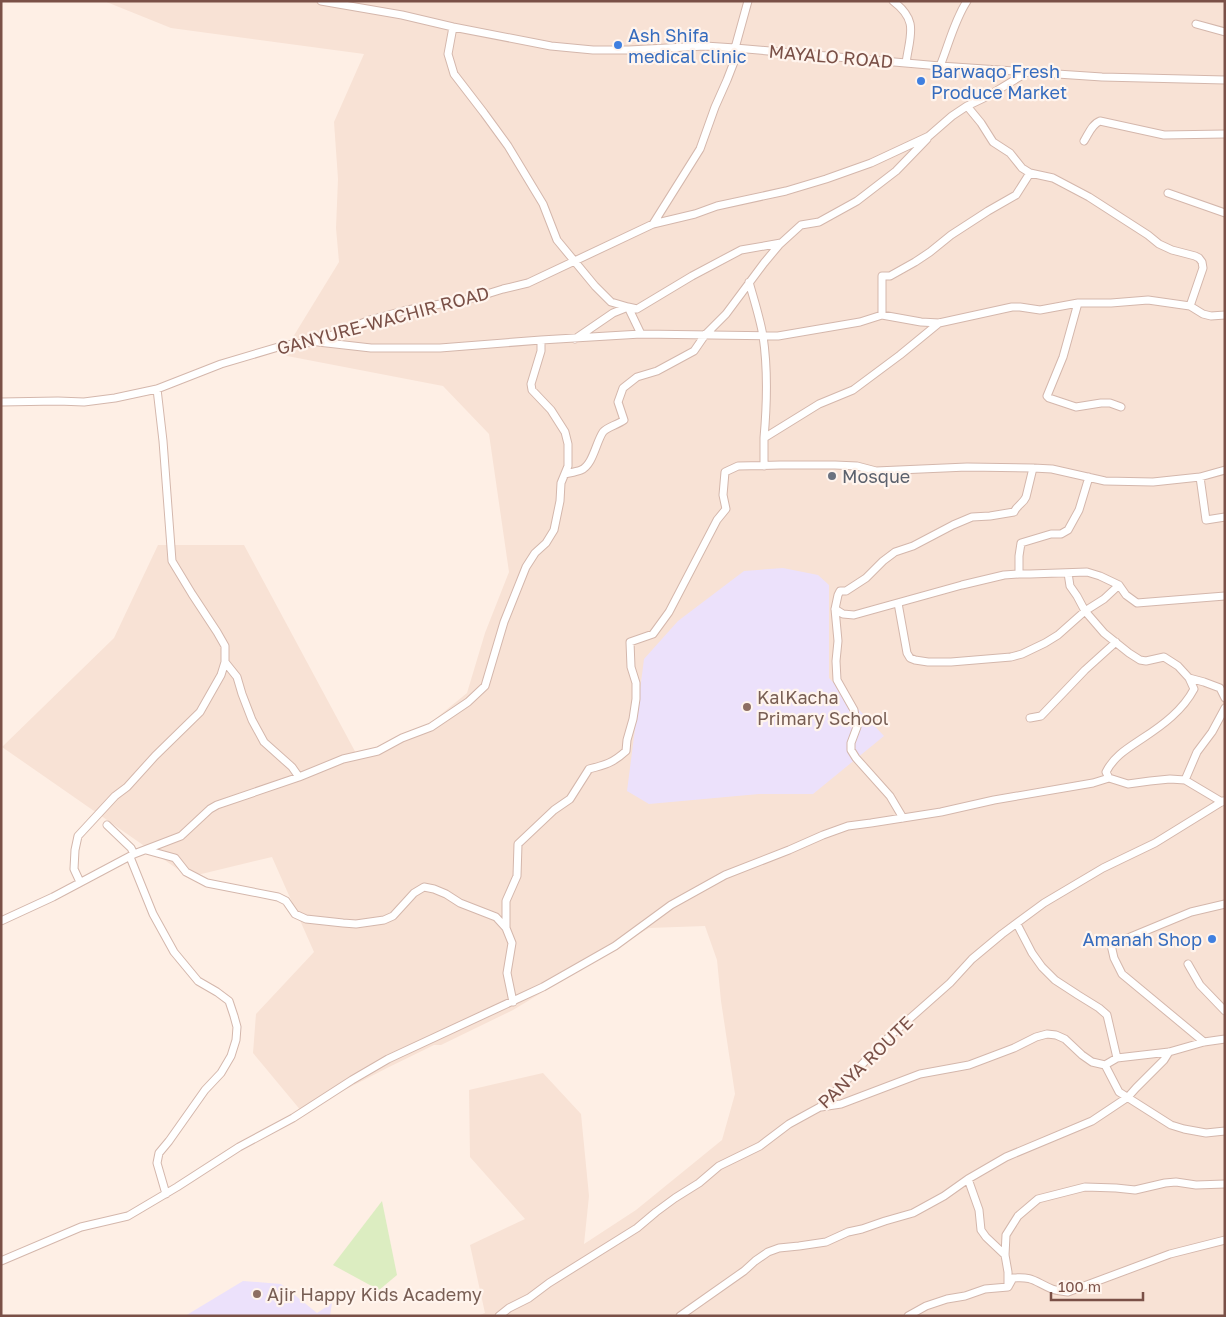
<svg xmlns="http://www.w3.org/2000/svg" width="1226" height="1317" font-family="'Golos Text',sans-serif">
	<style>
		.residential { fill: #f8e2d5 }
		.education { fill: #ece1fb }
		.green { fill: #dcedc1 }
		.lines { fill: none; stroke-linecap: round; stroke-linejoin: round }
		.minor-casing { stroke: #d4b7ac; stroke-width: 9 }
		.minor { stroke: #fff; stroke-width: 7 }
		.shop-dot { fill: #3f7fe0; stroke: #fff4ed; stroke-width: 2 }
		.worship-dot { fill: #6b7280; stroke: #fff4ed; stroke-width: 2 }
		.education-dot { fill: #8d6e63; stroke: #fff4ed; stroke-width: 2 }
		.labels { text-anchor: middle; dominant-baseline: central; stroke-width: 4.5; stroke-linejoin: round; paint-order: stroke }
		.shop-label { font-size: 18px; fill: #366cbe; stroke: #fff4ed; text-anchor: start }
		.street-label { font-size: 18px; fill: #7a5047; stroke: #fff4ed }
		.worship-label { font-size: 18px; fill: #5b616d; stroke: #fff4ed; text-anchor: start }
		.education-label { font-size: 18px; fill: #785e54; stroke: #fff4ed; text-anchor: start }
	</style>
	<rect width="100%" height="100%" fill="#feefe5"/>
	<path class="residential" d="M 104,1 L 1225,1 L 1225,1316 L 477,1316 L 485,1313 L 470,1245 L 525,1219 L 470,1157 L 469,1090 L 543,1073 L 581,1114 L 589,1196 L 584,1244 L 636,1210 L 722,1140 L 735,1094 L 721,1001 L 717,960 L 705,926 L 649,928 L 513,1010 L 441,1045 L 434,1045 L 387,1068 L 302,1112 L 253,1053 L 256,1014 L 314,952 L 272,857 L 189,877 L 2,747 L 114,638 L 158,545 L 244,545 L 358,757 L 423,729 L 467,693 L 485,633 L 509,572 L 489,434 L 443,386 L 282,355 L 339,262 L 336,228 L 338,179 L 334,122 L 364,54 L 171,28 Z"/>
	<path class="education" d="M 783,568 L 818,575 L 829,585 L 829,678 L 884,736 L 813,794 L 759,794 L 649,804 L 627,791 L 644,659 L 678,621 L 744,571 Z
		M 243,1281 L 281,1284 L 317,1313 L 332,1303 L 330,1316 L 185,1316 Z"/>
	<path class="green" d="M 382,1201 L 397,1275 L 379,1290 L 333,1265 Z"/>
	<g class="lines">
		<g class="minor-casing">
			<path id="minor" d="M 321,1 L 402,15 L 453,27 L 551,46 L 593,50 L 629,50 L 705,46 L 735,48 L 940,66 L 1102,77 L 1225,80
				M 893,1 C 919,21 910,34 906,63
				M 1196,24 L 1225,32
				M 453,27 L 448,54 L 454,74 L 484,113 L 508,146 L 543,204 L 557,240 L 595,286 L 611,302 L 628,307 L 641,334
				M 940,66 C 949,44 954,21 967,1
				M 967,106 L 981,123 L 993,142 L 1010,153 L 1022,168 L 1030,173 L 1053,178 L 1089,197 L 1148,235 L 1159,244 L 1172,250 L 1195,256 L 1199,258 L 1202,262 L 1203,268 L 1190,306
				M 1084,141 C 1089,133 1092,124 1100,121 L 1164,135 L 1225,134
				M 1168,193 L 1225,213
				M 653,224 L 700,149 L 715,107 L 727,80 L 734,62 L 735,48 L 748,1
				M 749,282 C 754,300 760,318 763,336 C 768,369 767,404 764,438
				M 1078,303 L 1063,357 L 1047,396 L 1049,398 L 1076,407 L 1101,403 L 1110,403 L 1121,407
				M 882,315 L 882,276 L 890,276 L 915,262 L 930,252 L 951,235 L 988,211 L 1016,195 L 1030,173
				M 575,339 L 613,313 L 628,307 L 637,309 L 692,276 L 741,250 L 781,243
				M 318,342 L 371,348 L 440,348 L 541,340 L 641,334 L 778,336 L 860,322 L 882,315 L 921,322 L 939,323 L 1012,307 L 1020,307 L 1040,310 L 1078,303 L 1111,303 L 1148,300 L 1190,306 L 1203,314 L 1211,316 L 1225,315
				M 157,389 L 163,441 L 172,561 L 192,594 L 217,632 L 225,646 L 225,662 L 237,677 L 242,694 L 252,720 L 264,742 L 292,767 L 299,777
				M 1,402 L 58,401 L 84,402 L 115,398 L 157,389 L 221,364 L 285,345 L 315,342 L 370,320 L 407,310 L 474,298 L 503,289 L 528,283 L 653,224 L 695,214 L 717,206 L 786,191 L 826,179 L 871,163 L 929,136 L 952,116 L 967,106 L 988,96 L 1021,76 L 1023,71
				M 764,466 L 764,438 L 819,404 L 853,390 L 900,355 L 939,323
				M 565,474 C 569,473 576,472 581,470 C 593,465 596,442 603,432 C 607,427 617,425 624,420 L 618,402 L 623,388 L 637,377 L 657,371 L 694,351 L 705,335 L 726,314 L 764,263 L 779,245 L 801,225 L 819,222 L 857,201 L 896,171 L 927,139
				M 1200,477 L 1206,520 L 1225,517
				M 1068,573 L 1070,586 L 1077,596 L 1085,611 L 1104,633 L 1129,653 L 1140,660 L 1146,661 L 1164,657 L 1178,666 L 1189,678 L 1204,682 L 1220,688 L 1225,698
				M 1019,574 L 1019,556 L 1021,543 L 1051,534 L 1061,534 L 1068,530 L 1079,510 L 1089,477
				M 898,603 L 907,653 L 910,658 L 915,660 L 928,662 L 951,662 L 1011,657 L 1022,654 L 1045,643 L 1058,635 L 1085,611 L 1104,599 L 1119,585
				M 835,609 L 843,614 L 854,615 L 962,585 L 1004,575 L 1019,574 L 1030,574 L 1087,572 L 1100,576 L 1119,585 L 1126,595 L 1137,603 L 1225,596
				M 1030,718 L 1041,716 L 1085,670 L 1116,642
				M 1109,778 L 1106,772 C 1114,756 1128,748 1143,738 C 1163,725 1183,710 1194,689 L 1189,678
				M 1185,780 L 1197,752 L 1212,732 L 1225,708
				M 903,818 L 890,796 L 856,758 L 851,750 L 851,743 L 857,727 L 854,710 L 837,680 L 836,661 L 838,641 L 835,609 L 838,595 L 840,591 L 846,591 L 866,578 L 883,561 L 895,552 L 913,546 L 953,525 L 972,517 L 990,516 L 1014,512 C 1017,505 1023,504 1026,497 L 1033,468
				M 107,825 L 131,848 L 134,854
				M 146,850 L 175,858 L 186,872 L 207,883 L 278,897 L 286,901 L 295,914 L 306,919 L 343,923 L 356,924 L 384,920 L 393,916 L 414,893 L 424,887 L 434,889 L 446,894 L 460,903 L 496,917 L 506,928
				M 130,857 L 153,914 L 174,952 L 198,981 L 217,992 L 229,1001 L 234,1016 L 237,1027 L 236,1040 L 231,1056 L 221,1073 L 205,1090 L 169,1141 L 159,1153 L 157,1163 L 166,1194
				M 80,882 L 74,869 L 75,850 L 78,836 L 115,796 L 127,787 L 155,756 L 200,712 L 221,675 L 225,662
				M 1,921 L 53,897 L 134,854 L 181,836 L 210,809 L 217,805 L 299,777 L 343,759 L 378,751 L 402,738 L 431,727 L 468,702 L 485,686 L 504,622 L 526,567 L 535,553 L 546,543 L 554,530 L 560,501 L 561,483 L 568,466 L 568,444 L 565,432 L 551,410 L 532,390 L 531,384 L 541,351 L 541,340
				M 1017,924 L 1032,953 L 1042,967 L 1055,980 L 1078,995 L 1099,1008 L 1107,1015 L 1117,1058
				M 1188,964 L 1200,985 L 1225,1011
				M 513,1002 L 507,973 L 512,943 L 506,928 L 506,901 L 517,876 L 518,844 L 554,810 L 570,799 L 589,769 C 605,765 613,763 626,751 L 627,740 L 633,719 L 636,699 L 636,683 L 631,667 L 630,642 L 653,634 L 669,612 L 717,520 L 726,509 L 723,495 L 725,472 L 738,466 L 780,465 L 835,465 L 857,466 L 876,471 L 967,467 L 1033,468 L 1052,469 L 1105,481 L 1153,482 L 1200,477 L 1225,470
				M 1204,1042 L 1122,974 L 1114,958 L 1111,945 L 1191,912 L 1225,904
				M 1105,1065 L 1117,1058 L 1169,1052 L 1204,1042 L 1225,1039
				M 821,1107 L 841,1104 L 920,1074 L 969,1065 L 1014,1048 L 1036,1037 L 1047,1034 L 1056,1035 L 1065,1039 L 1082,1055 L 1092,1062 L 1105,1065 L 1119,1092 L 1171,1125 L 1184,1129 L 1206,1133 L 1225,1131
				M 968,1179 L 979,1210 L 981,1230 L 986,1237 L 1005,1255
				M 1,1261 L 81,1227 L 128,1216 L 177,1187 L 239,1147 L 293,1118 L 352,1080 L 388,1059 L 543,987 L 615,946 L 671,905 L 725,875 L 789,850 L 823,835 L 848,826 L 871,823 L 941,812 L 994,800 L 1093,783 L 1109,778 L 1128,784 L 1150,781 L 1170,779 L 1185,780 L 1222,802
				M 1008,1286 L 1008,1272 L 1005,1255 L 1006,1235 L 1018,1216 L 1038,1199 L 1085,1187 L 1116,1188 L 1135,1190 L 1165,1183 L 1176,1182 L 1196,1185 L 1225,1184
				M 499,1316 L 509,1308 L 529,1298 L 549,1283 L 637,1228 L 656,1212 L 675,1198 L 699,1183 L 719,1166 L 760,1146 L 789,1124 L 820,1107 L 890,1036 L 950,983 L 972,959 L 1002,934 L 1044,903 L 1103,868 L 1155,843 L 1223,801
				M 680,1316 L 744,1271 L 755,1261 L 768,1252 L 779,1248 L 799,1246 L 826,1242 L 848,1232 L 862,1229 L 885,1221 L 913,1213 L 944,1196 L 968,1179 L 1006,1157 L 1092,1121 L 1128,1097 L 1136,1088 L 1164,1060 L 1169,1052
				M 908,1316 L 926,1306 L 947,1299 L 965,1296 L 985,1289 L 1008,1287 L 1013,1278 C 1033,1276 1035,1282 1052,1289 C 1057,1291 1063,1291 1068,1292 L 1170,1254 L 1225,1240"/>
		</g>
		<use href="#minor" class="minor"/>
	</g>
	<g class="shop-dot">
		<circle cx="618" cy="45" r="5"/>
		<circle cx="921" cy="81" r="5"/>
		<circle cx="1212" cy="939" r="5"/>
	</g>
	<circle class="worship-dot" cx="832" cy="476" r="5"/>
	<g class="education-dot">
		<circle cx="747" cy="707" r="5"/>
		<circle cx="257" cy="1294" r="5"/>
	</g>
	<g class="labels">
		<g class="shop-label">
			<text x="628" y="35">Ash Shifa<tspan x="628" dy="21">medical clinic</tspan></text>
			<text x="931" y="71">Barwaqo Fresh<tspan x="931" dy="21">Produce Market</tspan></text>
			<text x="1202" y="939" text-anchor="end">Amanah Shop</text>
		</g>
		<g class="street-label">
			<text transform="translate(831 56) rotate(5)">MAYALO ROAD</text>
			<text transform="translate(383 320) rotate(-15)">GANYURE-WACHIR ROAD</text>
			<text transform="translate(865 1062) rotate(-44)">PANYA ROUTE</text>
		</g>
		<g class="worship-label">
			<text x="842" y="476">Mosque</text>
		</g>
		<g class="education-label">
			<text x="757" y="697">KalKacha<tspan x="757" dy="21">Primary School</tspan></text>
			<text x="267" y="1294">Ajir Happy Kids Academy</text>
		</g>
	</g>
	<rect width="1226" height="1317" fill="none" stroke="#7a5047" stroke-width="5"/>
	<path d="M1051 1292v8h92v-8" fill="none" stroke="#7a5047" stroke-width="2.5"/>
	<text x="1058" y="1292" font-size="15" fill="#7a5047" stroke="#fff4ed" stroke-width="4" paint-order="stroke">100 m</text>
</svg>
